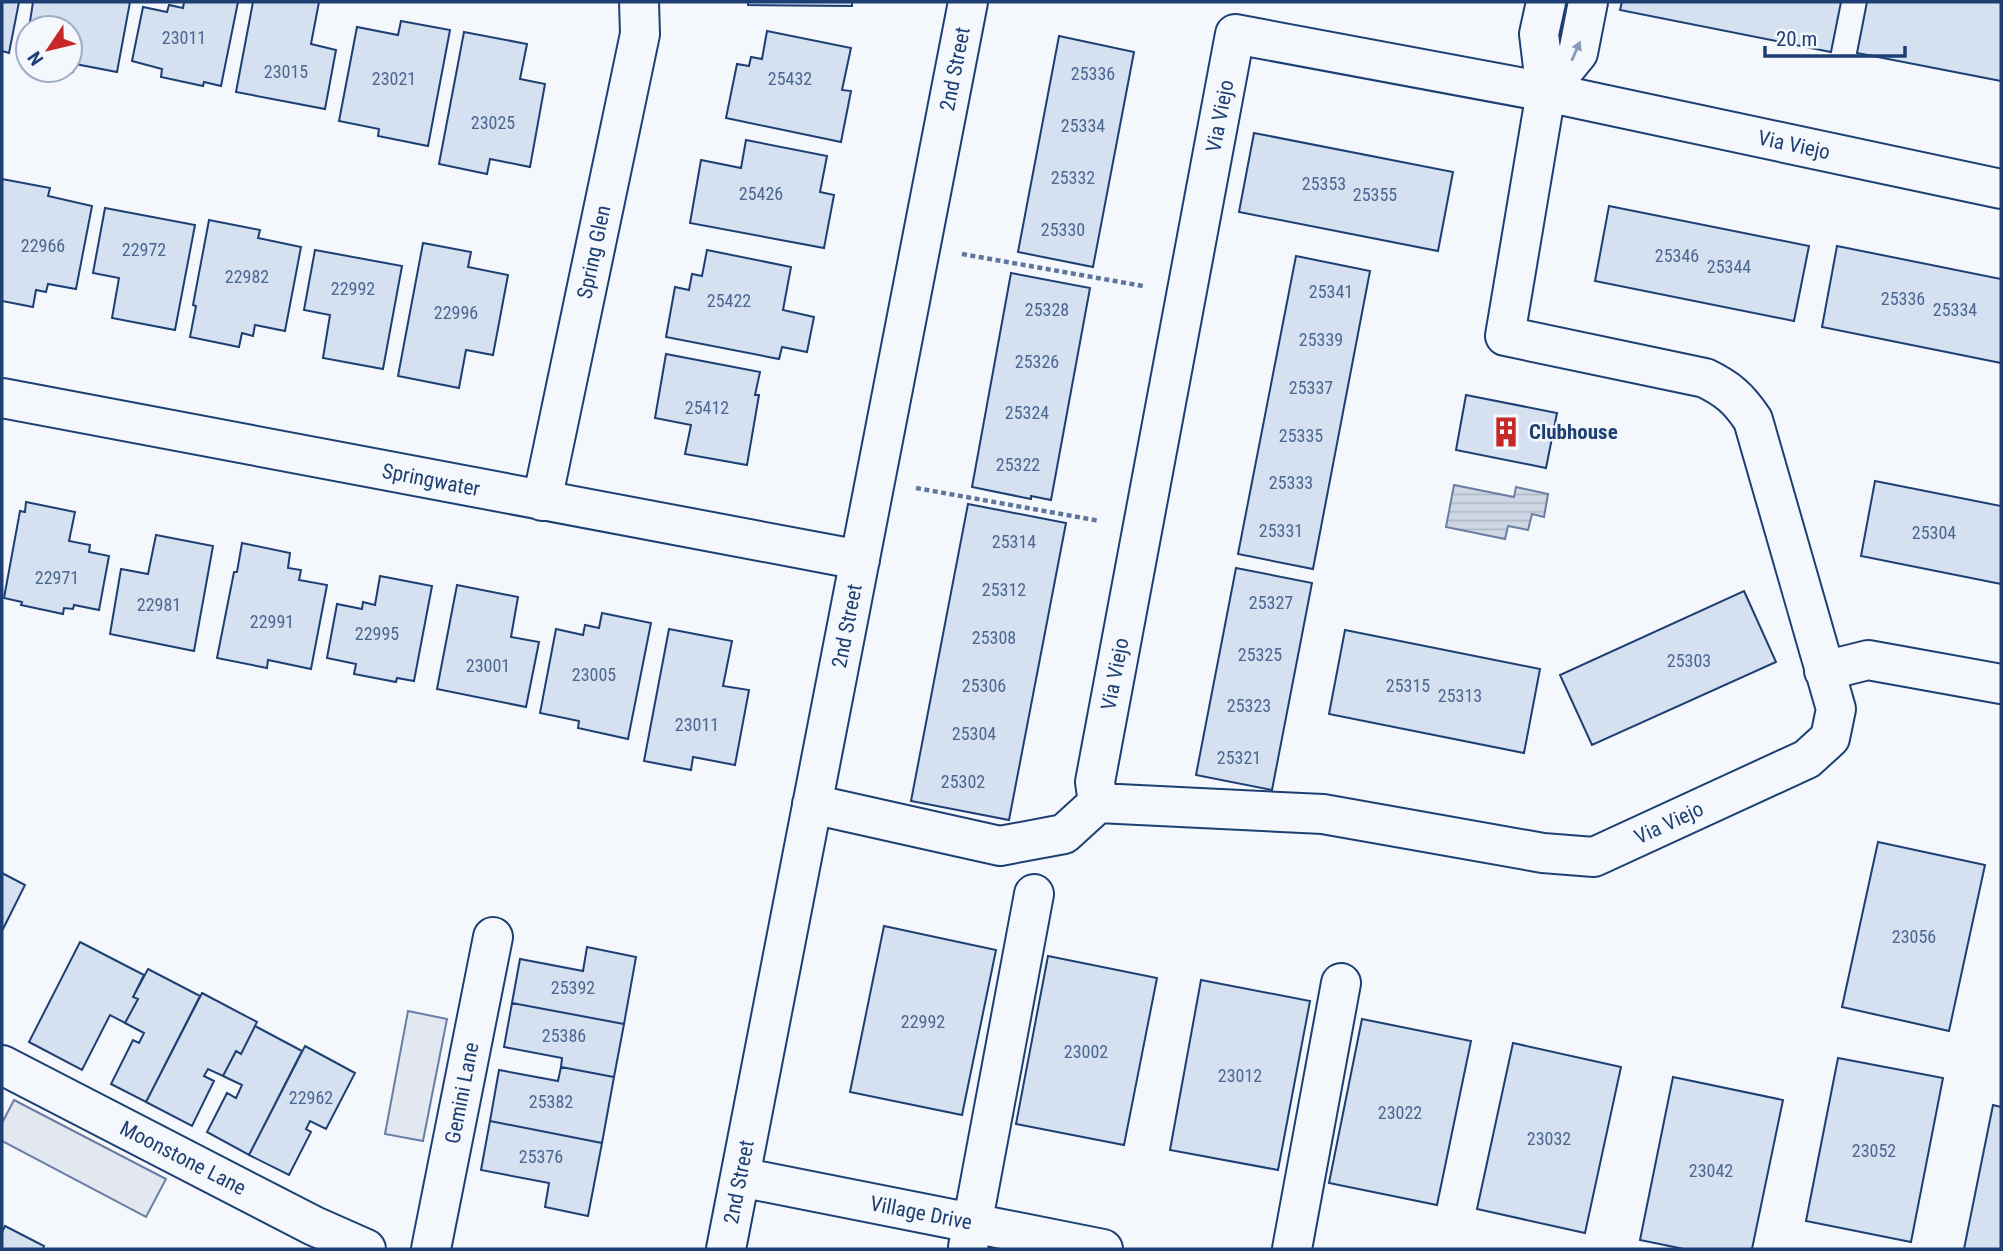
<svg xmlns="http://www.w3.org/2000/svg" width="2003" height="1251" font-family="'Roboto Condensed',sans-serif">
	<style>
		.parking { fill: #e3e8f0; stroke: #687fa3; stroke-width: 2 }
		.water { fill: url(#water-rules); stroke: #687fa3; stroke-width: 2 }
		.building { fill: #d5e0f0; stroke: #1d3f73; stroke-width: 2 }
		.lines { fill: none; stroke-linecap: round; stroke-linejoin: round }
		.minor-casing { stroke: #1d3f73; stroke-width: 42 }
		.path { stroke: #5e769c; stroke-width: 4.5; stroke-dasharray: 5 3.5; stroke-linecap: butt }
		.minor { stroke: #f4f7fb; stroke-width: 38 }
		.oneway { fill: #889bb7 }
		.labels { text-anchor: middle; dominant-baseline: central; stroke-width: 5; stroke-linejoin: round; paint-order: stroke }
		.number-label { font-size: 18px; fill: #4b6792 }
		.street-label { font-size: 21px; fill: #1d3f73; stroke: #f4f7fb }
		.poi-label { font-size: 21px; font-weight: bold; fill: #1d3f73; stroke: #f4f7fb; text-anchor: start }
	</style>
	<defs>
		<pattern id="water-rules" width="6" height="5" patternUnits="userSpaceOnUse" patternTransform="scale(1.75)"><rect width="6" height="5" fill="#cfd7e4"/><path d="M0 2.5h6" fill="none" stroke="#b1bac7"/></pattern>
	</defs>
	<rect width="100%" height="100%" fill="#f4f7fb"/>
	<path class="parking" d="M 408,1011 L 447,1019 L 423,1141 L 385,1134 Z
		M 14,1100 L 166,1179 L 146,1217 L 2,1141 L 2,1123 Z"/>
	<path class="water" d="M 1454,485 L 1514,497 L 1516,487 L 1548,494 L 1544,517 L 1532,514 L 1528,530 L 1508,526 L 1505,539 L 1446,527 Z"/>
	<path class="building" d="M 2,2 L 19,2 L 9,53 L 2,51 Z
		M 33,2 L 130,2 L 117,72 L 75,64 L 73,72 L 64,70 L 70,70 L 70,28 L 29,28 Z
		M 184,2 L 238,2 L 221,86 L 204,82 L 203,86 L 161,77 L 162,69 L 132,61 L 143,7 L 167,12 L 169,5 L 183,8 Z
		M 253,2 L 319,2 L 311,44 L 336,50 L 325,109 L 236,92 Z
		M 748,2 L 852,2 L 852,6 L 748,5 Z
		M 1622,2 L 1841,2 L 1831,52 L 1620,10 Z
		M 1867,2 L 2001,2 L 2001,81 L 1857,53 Z
		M 401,21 L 450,30 L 428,146 L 378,136 L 379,129 L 339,121 L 357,27 L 398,35 Z
		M 28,31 L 28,63 L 22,62 Z
		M 767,31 L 851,48 L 842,90 L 851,91 L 841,142 L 726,118 L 737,64 L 749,66 L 751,57 L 762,59 Z
		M 464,32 L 527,44 L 520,79 L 545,84 L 530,167 L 490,159 L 487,174 L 439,164 Z
		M 1059,36 L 1134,52 L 1093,267 L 1018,252 Z
		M 1254,133 L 1453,172 L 1438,251 L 1239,212 Z
		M 746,140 L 827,156 L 820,192 L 834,195 L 824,248 L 690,223 L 701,160 L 741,168 Z
		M 2,179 L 50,188 L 48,196 L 92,206 L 76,289 L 48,284 L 46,292 L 36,290 L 33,307 L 2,301 Z
		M 1609,206 L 1809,246 L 1794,321 L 1595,281 Z
		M 105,208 L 195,225 L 175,330 L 112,318 L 119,278 L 93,273 Z
		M 209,220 L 260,230 L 258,238 L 301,247 L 285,331 L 255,325 L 253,336 L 242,333 L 239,347 L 190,337 L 196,306 L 193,305 Z
		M 423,243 L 471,252 L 468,267 L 508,275 L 493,355 L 466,350 L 459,388 L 398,376 Z
		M 1837,246 L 2001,279 L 2001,363 L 1822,327 Z
		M 315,250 L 402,266 L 383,369 L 323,358 L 330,315 L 304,310 Z
		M 707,250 L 791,267 L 783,310 L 814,317 L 807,352 L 782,347 L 779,359 L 666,337 L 675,287 L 689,290 L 692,274 L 702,276 Z
		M 1296,256 L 1370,271 L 1313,569 L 1238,554 Z
		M 1011,273 L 1090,288 L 1051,500 L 1031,496 L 1031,499 L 972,487 Z
		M 666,354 L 760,372 L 755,395 L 759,395 L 747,465 L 685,454 L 691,425 L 655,418 Z
		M 1466,395 L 1557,413 L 1546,468 L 1456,450 Z
		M 1875,481 L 2001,506 L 2001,584 L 1861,556 Z
		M 26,502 L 75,512 L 69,541 L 90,545 L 89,552 L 109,556 L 99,610 L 74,605 L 73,609 L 64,608 L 63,614 L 21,605 L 22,602 L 4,598 L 20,511 L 25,512 Z
		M 968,504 L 1066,523 L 1009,820 L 911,801 Z
		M 156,535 L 213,546 L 194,651 L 110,634 L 121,569 L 148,574 Z
		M 242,543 L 290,553 L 288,568 L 301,570 L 299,580 L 327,585 L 311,669 L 268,660 L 267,668 L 217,658 L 234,572 L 237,572 Z
		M 1236,568 L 1312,583 L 1272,790 L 1196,775 Z
		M 380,576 L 432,586 L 414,681 L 397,678 L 396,682 L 354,674 L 356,664 L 327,658 L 337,604 L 362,609 L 363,602 L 375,605 Z
		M 457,585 L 518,597 L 511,637 L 539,642 L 526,707 L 437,689 Z
		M 1744,591 L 1776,662 L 1592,745 L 1560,675 Z
		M 602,613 L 651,623 L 628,739 L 578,728 L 579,721 L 540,713 L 556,629 L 583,635 L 585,625 L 599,628 Z
		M 669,629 L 732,641 L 723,686 L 749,690 L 735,765 L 693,757 L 691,770 L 644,761 Z
		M 1345,630 L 1540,669 L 1524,753 L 1329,714 Z
		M 1878,842 L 1985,865 L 1949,1031 L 1842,1007 Z
		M 2,873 L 25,885 L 3,929 L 2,928 Z
		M 884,926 L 996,950 L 962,1115 L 850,1092 Z
		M 80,942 L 144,975 L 133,997 L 138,999 L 125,1023 L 110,1015 L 82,1070 L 29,1042 Z
		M 587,947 L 636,957 L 624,1024 L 512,1003 L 520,959 L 583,971 Z
		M 1048,956 L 1157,978 L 1124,1145 L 1016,1124 Z
		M 148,969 L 200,996 L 146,1102 L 111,1084 L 133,1040 L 139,1043 L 144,1033 L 125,1023 L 138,999 L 133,997 Z
		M 1201,980 L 1310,1001 L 1278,1170 L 1170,1150 Z
		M 202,993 L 257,1022 L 241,1054 L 236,1051 L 223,1076 L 208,1069 L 204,1076 L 214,1081 L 192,1126 L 146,1102 Z
		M 512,1003 L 624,1024 L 614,1077 L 561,1067 L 562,1058 L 504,1047 Z
		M 1362,1019 L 1471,1041 L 1437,1205 L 1329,1183 Z
		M 255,1026 L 302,1051 L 249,1155 L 207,1132 L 227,1093 L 236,1098 L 242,1085 L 223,1076 L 236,1051 L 241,1054 Z
		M 1513,1043 L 1621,1067 L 1585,1233 L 1477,1209 Z
		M 305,1046 L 355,1073 L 326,1129 L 310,1121 L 306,1129 L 311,1132 L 289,1175 L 249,1155 Z
		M 1838,1058 L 1943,1078 L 1911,1242 L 1806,1221 Z
		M 561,1067 L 614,1077 L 602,1143 L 490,1121 L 499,1070 L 558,1081 Z
		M 1673,1077 L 1783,1100 L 1752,1249 L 1684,1249 L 1640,1240 Z
		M 1993,1105 L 2001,1107 L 2001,1249 L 1964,1249 Z
		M 490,1121 L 602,1143 L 588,1216 L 545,1207 L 549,1183 L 481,1170 Z
		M 5,1226 L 44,1246 L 43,1249 L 2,1249 L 2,1232 Z"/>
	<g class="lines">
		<g class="minor-casing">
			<path id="minor" d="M 1546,2 L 1539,34 L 1546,92 L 1505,336 L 1705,378 C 1728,389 1739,399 1753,420 L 1836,709 L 1830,738 L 1807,759 L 1594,857 L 1543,853 L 1323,814 L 1098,803 L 1095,782 L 1235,34 L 1546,92 L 2001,189
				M 1546,92 L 1578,53 L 1588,2
				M 2,398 L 860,560
				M 542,501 L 640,34 L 639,2
				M 1824,671 L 1868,660 L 2001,684
				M 812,804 L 1000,846 L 1064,834 L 1098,803
				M 2,1065 L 314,1226 L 366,1249
				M 740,1177 L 1103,1249
				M 968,1247 L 1034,894
				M 431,1249 L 493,937
				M 726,1249 L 968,2
				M 1292,1249 L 1341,983"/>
		</g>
		<path class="path" d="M 962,254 L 1143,286
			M 916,488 L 1100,521"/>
		<use href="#minor" class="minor"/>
	</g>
	<defs><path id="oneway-solid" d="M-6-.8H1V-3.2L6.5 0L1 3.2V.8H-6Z" transform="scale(1.75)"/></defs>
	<use class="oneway" href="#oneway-solid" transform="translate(1576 51) rotate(-66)"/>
	<defs>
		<g id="building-bare" transform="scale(2.415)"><path d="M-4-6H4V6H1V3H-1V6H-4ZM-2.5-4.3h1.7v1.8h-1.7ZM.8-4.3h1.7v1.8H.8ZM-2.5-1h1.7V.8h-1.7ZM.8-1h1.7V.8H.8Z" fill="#c62828" stroke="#f4f7fb" stroke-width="2.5" paint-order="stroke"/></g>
	</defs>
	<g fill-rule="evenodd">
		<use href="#building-bare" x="1506" y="432"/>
	</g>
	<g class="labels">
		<g class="number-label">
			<text x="184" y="37">23011</text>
			<text x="286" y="71">23015</text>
			<text x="1093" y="73">25336</text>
			<text x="394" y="78">23021</text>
			<text x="790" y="78">25432</text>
			<text x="493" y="122">23025</text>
			<text x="1083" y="125">25334</text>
			<text x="1073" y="177">25332</text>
			<text x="1324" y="183">25353</text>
			<text x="761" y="193">25426</text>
			<text x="1375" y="194">25355</text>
			<text x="1063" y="229">25330</text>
			<text x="43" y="245">22966</text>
			<text x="144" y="249">22972</text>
			<text x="1677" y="255">25346</text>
			<text x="1729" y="266">25344</text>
			<text x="247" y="276">22982</text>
			<text x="353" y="288">22992</text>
			<text x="1331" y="291">25341</text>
			<text x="1903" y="298">25336</text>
			<text x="729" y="300">25422</text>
			<text x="1047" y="309">25328</text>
			<text x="1955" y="309">25334</text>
			<text x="456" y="312">22996</text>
			<text x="1321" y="339">25339</text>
			<text x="1037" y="361">25326</text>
			<text x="1311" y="387">25337</text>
			<text x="707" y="407">25412</text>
			<text x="1027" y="412">25324</text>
			<text x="1301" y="435">25335</text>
			<text x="1018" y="464">25322</text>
			<text x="1291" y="482">25333</text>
			<text x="1281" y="530">25331</text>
			<text x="1934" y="532">25304</text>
			<text x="1014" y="541">25314</text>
			<text x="57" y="577">22971</text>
			<text x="1004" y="589">25312</text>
			<text x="1271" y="602">25327</text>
			<text x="159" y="604">22981</text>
			<text x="272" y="621">22991</text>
			<text x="377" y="633">22995</text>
			<text x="994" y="637">25308</text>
			<text x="1260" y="654">25325</text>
			<text x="1689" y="660">25303</text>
			<text x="488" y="665">23001</text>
			<text x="594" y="674">23005</text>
			<text x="984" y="685">25306</text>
			<text x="1408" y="685">25315</text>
			<text x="1460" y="695">25313</text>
			<text x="1249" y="705">25323</text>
			<text x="697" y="724">23011</text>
			<text x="974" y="733">25304</text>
			<text x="1239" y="757">25321</text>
			<text x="963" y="781">25302</text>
			<text x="1914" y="936">23056</text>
			<text x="573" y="987">25392</text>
			<text x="923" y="1021">22992</text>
			<text x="564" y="1035">25386</text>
			<text x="1086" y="1051">23002</text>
			<text x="1240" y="1075">23012</text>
			<text x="311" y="1097">22962</text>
			<text x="551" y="1101">25382</text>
			<text x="1400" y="1112">23022</text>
			<text x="1549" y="1138">23032</text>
			<text x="1874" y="1150">23052</text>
			<text x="541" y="1156">25376</text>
			<text x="1711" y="1170">23042</text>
		</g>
		<g class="street-label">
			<text transform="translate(955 69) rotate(-79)">2nd Street</text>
			<text transform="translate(1220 116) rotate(-79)">Via Viejo</text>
			<text transform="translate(1794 145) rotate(12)">Via Viejo</text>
			<text transform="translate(594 252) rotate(-78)">Spring Glen</text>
			<text transform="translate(431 480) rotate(11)">Springwater</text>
			<text transform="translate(847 626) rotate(-79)">2nd Street</text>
			<text transform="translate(1115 674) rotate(-79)">Via Viejo</text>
			<text transform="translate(1669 823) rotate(-25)">Via Viejo</text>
			<text transform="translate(462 1093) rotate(-79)">Gemini Lane</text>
			<text transform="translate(183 1158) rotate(27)">Moonstone Lane</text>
			<text transform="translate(739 1182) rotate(-79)">2nd Street</text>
			<text transform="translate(921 1213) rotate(11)">Village Drive</text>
		</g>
		<g class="poi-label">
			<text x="1529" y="432">Clubhouse</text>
		</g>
	</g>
	<rect width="2003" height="1251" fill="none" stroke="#1d3f73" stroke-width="7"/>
	<g transform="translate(49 49) rotate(235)"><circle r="33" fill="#f4f7fb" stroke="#9eadc5" stroke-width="2"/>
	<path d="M0-5L12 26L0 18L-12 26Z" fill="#c62828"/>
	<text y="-10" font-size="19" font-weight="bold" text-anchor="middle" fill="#1d3f73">N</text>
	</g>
	<path d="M1765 46v10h140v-10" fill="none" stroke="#1d3f73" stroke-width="3.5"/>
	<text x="1776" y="46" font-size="21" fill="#1d3f73" stroke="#f4f7fb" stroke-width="5" paint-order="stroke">20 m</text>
</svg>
